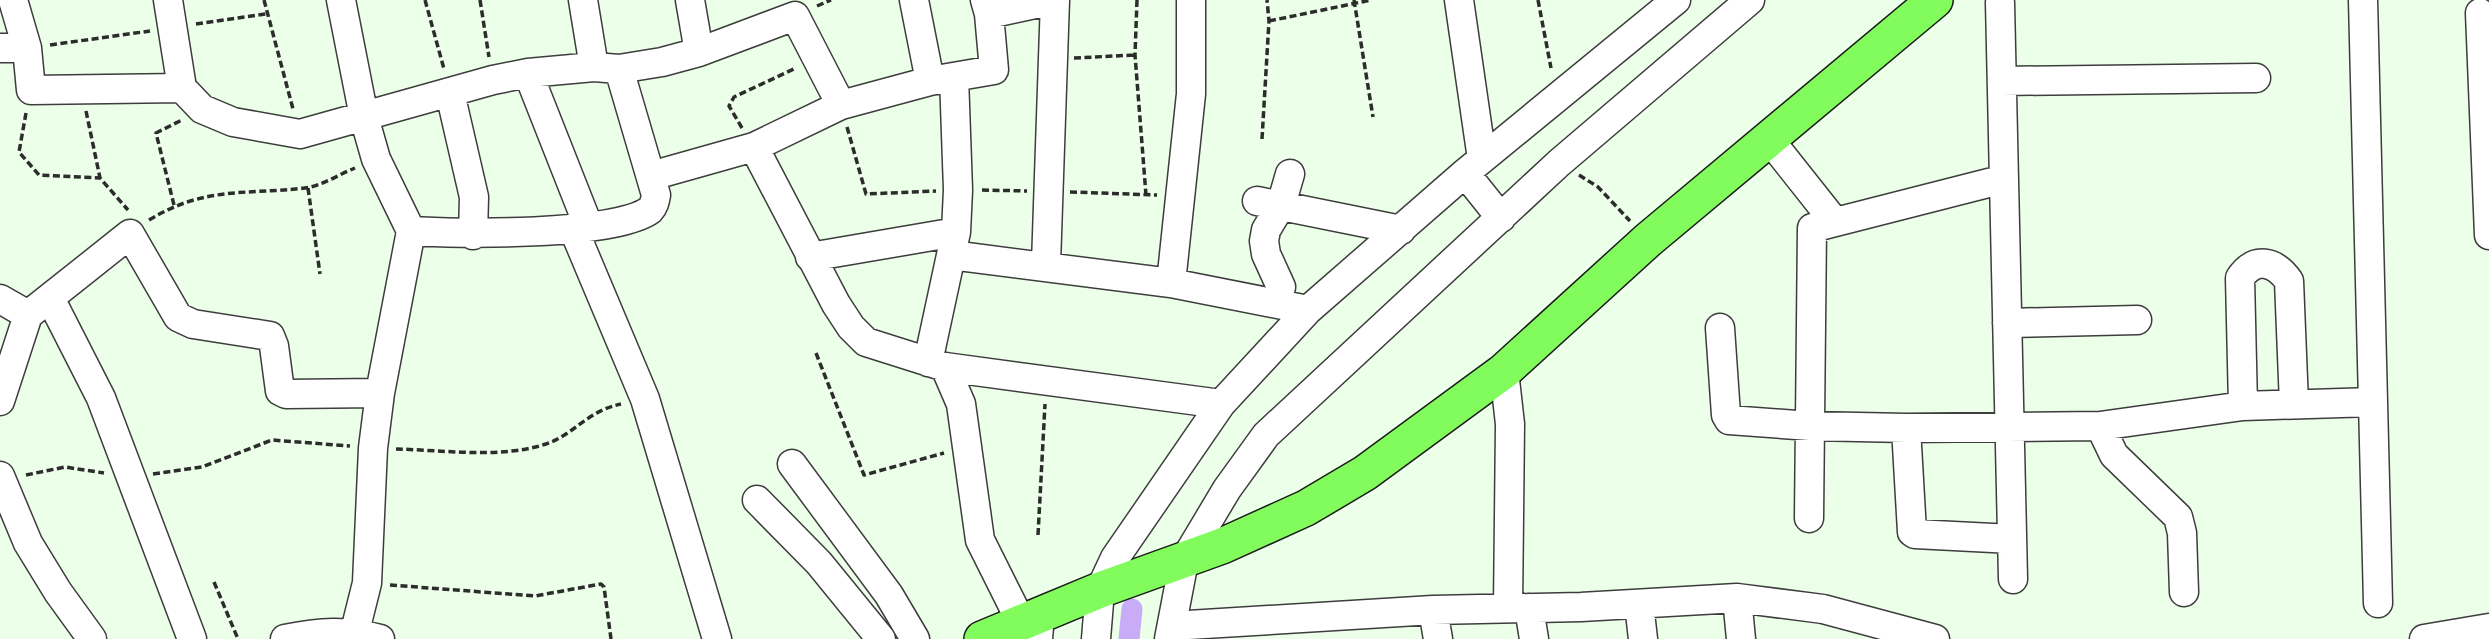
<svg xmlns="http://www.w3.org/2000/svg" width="2489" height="639" font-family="Bitter,serif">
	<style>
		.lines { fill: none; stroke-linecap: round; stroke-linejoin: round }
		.canal { stroke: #c9acf7; stroke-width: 21 }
		.minor-casing { stroke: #3d3d3d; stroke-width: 31 }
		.major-casing { stroke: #1b1b1b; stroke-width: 38 }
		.path { stroke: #2c2c2c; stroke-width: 3.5; stroke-dasharray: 7 3.5; stroke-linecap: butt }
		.minor { stroke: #fff; stroke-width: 28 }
		.major { stroke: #82fb5c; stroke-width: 35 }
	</style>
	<rect width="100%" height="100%" fill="#ecffe8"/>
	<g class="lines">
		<path class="canal" d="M 1129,639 L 1132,609"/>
		<g class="minor-casing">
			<path id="minor" d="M 13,0 L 27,48 L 31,90 L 182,88
				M 168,0 L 182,88 L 202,109 L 233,122 L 300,134 L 493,80 L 528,73 L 594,67 L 619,69 L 662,62 L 699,52 L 795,16 L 841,105
				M 341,0 L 364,117 L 376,159 L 411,231 L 380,393 L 373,448 L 367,583 L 353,639
				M 583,0 L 594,67
				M 690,0 L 699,52
				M 914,0 L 930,81
				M 985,0 L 989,14 L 1053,0
				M 1459,0 L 1482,159
				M 2363,0 L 2378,603
				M 2000,3 L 2013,579
				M 2480,13 L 2489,235
				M 0,48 L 27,48
				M 528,73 L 588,225
				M 2002,81 L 2256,78
				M 450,93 L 474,197 L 473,235
				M 1769,139 L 1834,221
				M 754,147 L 836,304 L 851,327 L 866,342 L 945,367 L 1221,404
				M 1465,173 L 1501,218
				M 651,176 L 754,147 L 841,105 L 930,81 L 994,70 L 989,14
				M 1257,201 L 1401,230
				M 573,228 L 645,399 L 717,639
				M 411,231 C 457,234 615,236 650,210 C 654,206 655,201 656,195 L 619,69
				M 951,255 L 1171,283 L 1308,310
				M 810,257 L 956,232
				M 1046,264 L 1055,0
				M 1171,283 L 1191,94 L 1191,0
				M 1281,287 L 1266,254 L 1264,241 L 1266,230 L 1281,205 L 1290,174
				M 50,298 L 101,398 L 192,639
				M 0,299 L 28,315
				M 2007,323 L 2137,320
				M 1720,328 L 1726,415 L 1729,420 L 1810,426 L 1906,428 L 2100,426 L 2243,406 L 2373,402
				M 928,362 L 956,232 L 958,190 L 954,77
				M 945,367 L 961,404 L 980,540 L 1021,622
				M 1504,371 L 1510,424 L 1508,608
				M 0,401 L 28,315 L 130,234 L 178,317 L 193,324 L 270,336 L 274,346 L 280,391 L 286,394 L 380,393
				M 2243,406 L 2240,278 C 2255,256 2275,261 2289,281 L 2294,404
				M 2100,426 L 2114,455 L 2178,517 L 2182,533 L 2184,592
				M 1906,428 L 1912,532 L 1915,534 L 2012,539
				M 792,464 L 889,595 L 915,639
				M 0,476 L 28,543 L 58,592 L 92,639
				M 757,500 L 819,563 L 881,639
				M 1809,518 L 1812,228 L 2004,179
				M 1737,598 L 1823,609 L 1935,639
				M 1639,604 L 1643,639
				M 1529,608 L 1534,639
				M 1433,610 L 1438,639
				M 1172,626 L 1433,610 L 1581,607 L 1737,598 L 1741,639
				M 285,639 C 319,632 347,630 380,639
				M 1038,639 L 1040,614
				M 1096,639 L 1100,590 L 1115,558 L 1221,404 L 1308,310 L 1465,173 L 1676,0
				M 1169,639 L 1184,561 L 1227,489 L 1266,435 L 1559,163 L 1750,0
				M 2424,639 L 2489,628"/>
		</g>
		<g class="major-casing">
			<path id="major" d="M 982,639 L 1100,590 L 1222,546 L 1306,508 L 1365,473 L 1504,371 L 1648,240 L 1935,0"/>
		</g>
		<path class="path" d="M 264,0 L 293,109
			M 425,0 L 444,69
			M 480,0 L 489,57
			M 1137,0 L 1135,55 L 1146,195
			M 1354,0 L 1373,117
			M 1538,0 L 1551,68
			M 817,6 L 831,0
			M 1269,21 L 1371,0
			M 196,24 L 266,14
			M 50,45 L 150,31
			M 1074,58 L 1135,55
			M 86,111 L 100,178 L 128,210
			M 26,113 L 19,152 L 39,175 L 100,178
			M 847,127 L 866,194 L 936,191
			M 742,128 L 729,106 L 734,97 L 796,68
			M 1262,139 L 1269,21 L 1267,0
			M 1579,175 L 1598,187 L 1630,221
			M 308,188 L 320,274
			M 982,190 L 1027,191
			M 1070,192 L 1157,195
			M 174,205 L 156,133 L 182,120
			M 149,220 C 205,186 244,195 305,188 C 321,186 340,174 355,168
			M 816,353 L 864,475 L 944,453
			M 396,449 C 444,450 500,459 546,444 C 575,434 587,411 621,404
			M 153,474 L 202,467 L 272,440 L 350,446
			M 26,475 L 65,467 L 104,473
			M 1038,535 L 1045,404
			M 214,582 L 238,639
			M 390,585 L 535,596 L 601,584 L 604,587 L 611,639"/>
		<use href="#minor" class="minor"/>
		<use href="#major" class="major"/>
	</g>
</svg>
